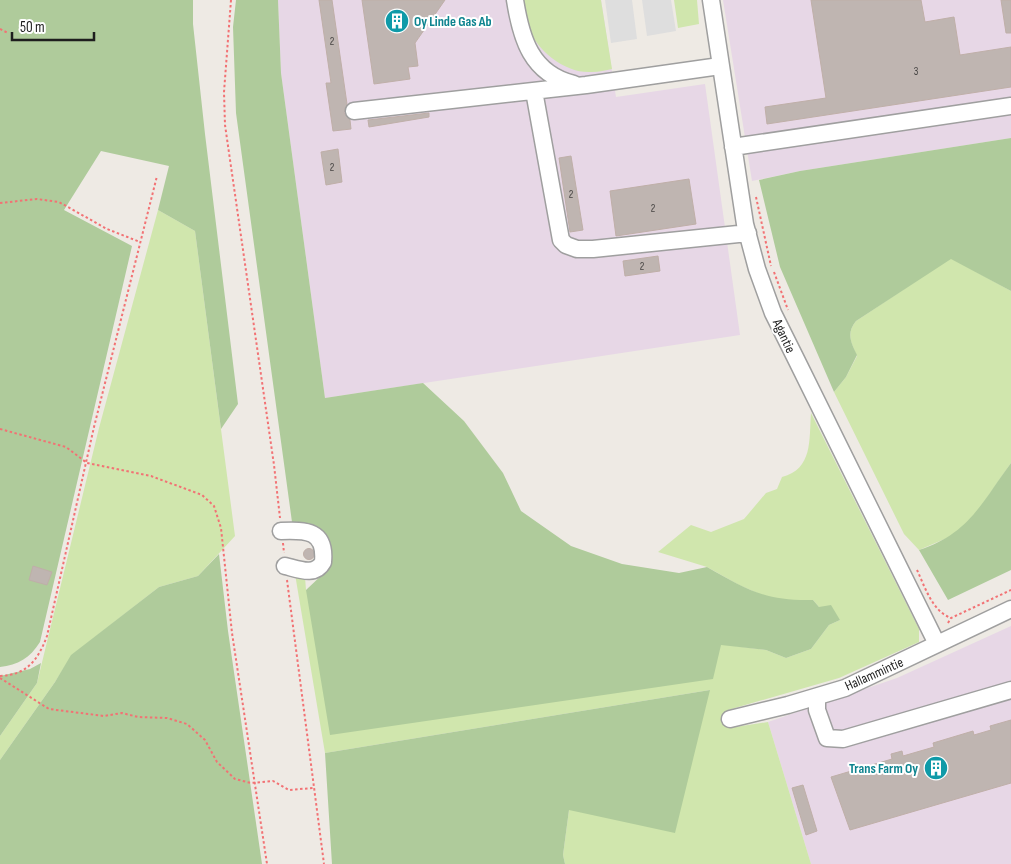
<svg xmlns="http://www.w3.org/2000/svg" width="1011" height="864" font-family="'Sofia Sans Condensed',sans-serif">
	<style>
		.industrial { fill: #e7d7e6 }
		.grass { fill: #d0e6ad }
		.forest { fill: #afcb9b }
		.parking { fill: #dedede }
		.building { fill: #bfb5b1; stroke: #bfafa8 }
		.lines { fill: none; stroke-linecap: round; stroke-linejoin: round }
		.minor-casing { stroke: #9f9f9f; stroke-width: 19 }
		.path { stroke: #f27274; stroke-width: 2; stroke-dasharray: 2.5 2.5; stroke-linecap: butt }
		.minor { stroke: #fff; stroke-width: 16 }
		.labels { text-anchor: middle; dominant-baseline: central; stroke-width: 4; stroke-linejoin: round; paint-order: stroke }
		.number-label { font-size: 11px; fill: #464443 }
		.culture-label { font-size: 14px; font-weight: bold; fill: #0d838f; stroke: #fff; text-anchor: start }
		.street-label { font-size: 14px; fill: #1e1e1e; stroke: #fff }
	</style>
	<rect width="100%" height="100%" fill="#eeeae4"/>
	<path class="industrial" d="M 278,0 L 601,0 L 616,97 L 705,84 L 740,335 L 325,398 L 281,73 Z
		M 723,0 L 1011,0 L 1011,138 L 800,171 L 752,181 Z
		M 1011,626 L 1011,864 L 811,864 L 768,722 L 897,678 Z"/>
	<path class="grass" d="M 523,0 L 601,0 L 612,69 C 606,70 599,72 592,72 C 566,74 537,51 528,27 C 525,19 525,9 523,0 Z
		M 674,0 L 697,0 L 699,24 L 678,28 Z
		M 158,210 L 195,231 L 235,536 L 198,576 L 159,587 L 72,655 L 55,682 L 0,760 L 0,736 L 37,683 L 99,428 Z
		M 951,258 L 1011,291 L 1011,463 L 975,515 L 954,535 L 919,550 L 904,534 L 834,392 L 846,377 L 857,356 C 851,343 846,333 856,321 Z
		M 811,413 L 919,629 L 919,642 L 839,678 L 728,710 L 729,728 L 768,722 L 811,864 L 565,864 L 563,855 L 569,810 L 710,690 L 325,753 L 295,574 L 305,577 L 306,590 L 766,650 L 786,658 L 811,649 L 829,625 L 840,620 L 819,607 L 813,600 L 785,600 L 766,597 L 739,585 L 707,567 L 658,552 L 691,525 L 711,532 L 744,519 L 766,493 L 777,489 L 782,477 C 813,469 809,440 811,413 Z"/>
	<path class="forest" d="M 0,0 L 193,0 L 193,24 L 205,134 L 238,404 L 221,429 L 195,231 L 158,210 L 169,166 L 101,151 L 64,210 L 132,246 L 40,642 C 30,658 18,665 0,667 Z
		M 236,0 L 278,0 L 281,73 L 325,398 L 423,383 L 464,421 L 503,473 L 521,511 L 571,546 L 622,564 L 679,573 L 707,567 C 747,590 766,601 813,600 L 819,607 L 831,605 L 840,620 L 829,625 L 811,649 L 786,658 L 766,650 L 721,645 L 713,679 L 330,735 L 306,590 L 324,573 L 320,530 L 309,524 L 292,522 L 236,113 L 233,27 Z
		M 1011,138 L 1011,291 L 951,259 L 856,321 C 846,333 851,343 857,355 L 846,377 L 834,392 L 780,267 L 759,180 L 800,171 Z
		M 1011,463 L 1011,570 L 948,600 L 919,550 C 969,534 982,502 1011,463 Z
		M 219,554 L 228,631 L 262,864 L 0,864 L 0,760 L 55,682 L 71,655 L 159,587 L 198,576 Z
		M 41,663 L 37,683 L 0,736 L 0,676 L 30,669 Z
		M 710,690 L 675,833 L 569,810 L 563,855 L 565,864 L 332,864 L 325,753 Z"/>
	<path class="parking" d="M 605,0 L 632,0 L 637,39 L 611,43 Z
		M 642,0 L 671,0 L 676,31 L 647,36 Z"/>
	<path class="building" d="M 319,0 L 332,0 L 347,104 L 344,113 L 350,120 L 351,129 L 333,131 L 326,83 L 331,83 Z
		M 362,0 L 445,0 L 415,43 L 418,66 L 408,67 L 410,79 L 374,84 Z
		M 811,0 L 921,0 L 925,22 L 954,17 L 960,55 L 1011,47 L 1011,87 L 767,124 L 765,107 L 826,98 Z
		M 1001,0 L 1011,0 L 1011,33 L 1006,33 Z
		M 429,113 L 429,117 L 369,127 L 368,120 Z
		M 338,149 L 342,182 L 326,185 L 321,152 Z
		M 571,156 L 583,230 L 570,232 L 559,158 Z
		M 689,179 L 696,224 L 616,236 L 610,191 Z
		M 658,256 L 660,271 L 625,276 L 623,261 Z
		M303.5 554a5.5 5.5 0 1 1 11 0a5.5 5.5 0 1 1-11 0Z
		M 33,566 L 52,572 L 47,585 L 29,580 Z
		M 1011,720 L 1011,783 L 850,830 L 831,777 L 892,759 L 891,754 L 902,751 L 903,756 L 934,747 L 933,743 L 973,731 L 974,735 L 991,730 L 990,726 Z
		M 803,785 L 817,831 L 806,835 L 792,788 Z"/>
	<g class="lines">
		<g class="minor-casing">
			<path id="minor" d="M 515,0 C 521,38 531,74 574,84
				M 711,0 L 745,224 L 757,269 L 773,313 L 795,357 L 937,644
				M 534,91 L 561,240 L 566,245 L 577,249 L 593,249 L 748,233
				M 354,111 L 586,85 L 720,66
				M 733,147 L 1011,106
				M 281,531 C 306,530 326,530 323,562 C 315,577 298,569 285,566
				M 817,697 L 817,710 L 827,738 L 843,739 L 1011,690
				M 730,719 L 788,705 L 845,688 L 1011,609"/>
		</g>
		<path class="path" d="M 231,0 L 224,92 L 225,125 L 274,465 L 280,518
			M 0,29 L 8,33
			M 756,197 L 771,266
			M 0,203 L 37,199 L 59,202 L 107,229 L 140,242
			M 774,272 L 788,310
			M 0,429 L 66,447 L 87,463 L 151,476 L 202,495 L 214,506 L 221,528 L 232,633 L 267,864
			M 283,543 L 284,553
			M 917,570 C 925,587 932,611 951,618
			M 287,580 L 324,864
			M 948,623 L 951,618 L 1011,590
			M 0,676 C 27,675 38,660 47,636 L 94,427 L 157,176
			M 0,678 L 49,709 L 104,716 L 122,713 L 138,717 L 167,718 L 187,724 L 205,740 L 217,762 L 235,779 L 251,783 L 273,781 L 289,790 L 313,788"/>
		<use href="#minor" class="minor"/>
	</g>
	<defs>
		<g id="building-disc" transform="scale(1.25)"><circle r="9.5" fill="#0f9aa8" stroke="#fff"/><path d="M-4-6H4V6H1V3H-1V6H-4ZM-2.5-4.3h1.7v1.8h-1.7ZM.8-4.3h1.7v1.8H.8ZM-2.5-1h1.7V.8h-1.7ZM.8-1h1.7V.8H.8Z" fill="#fff"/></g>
	</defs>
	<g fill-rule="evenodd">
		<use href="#building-disc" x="397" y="21"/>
		<use href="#building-disc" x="936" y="768"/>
	</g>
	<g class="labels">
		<g class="number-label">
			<text x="332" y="41">2</text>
			<text x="916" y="71">3</text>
			<text x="332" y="167">2</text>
			<text x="571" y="194">2</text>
			<text x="653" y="208">2</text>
			<text x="642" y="266">2</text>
		</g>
		<g class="culture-label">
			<text x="414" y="21">Oy Linde Gas Ab</text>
			<text x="918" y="768" text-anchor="end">Trans Farm Oy</text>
		</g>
		<g class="street-label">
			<text transform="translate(784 336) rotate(65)">Agantie</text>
			<text transform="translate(874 674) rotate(-24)">Hallammintie</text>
		</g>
	</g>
	<path d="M12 32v8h82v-8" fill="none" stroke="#1e1e1e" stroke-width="2.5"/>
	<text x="20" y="32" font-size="15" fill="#1e1e1e" stroke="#ffffff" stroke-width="4" paint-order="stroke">50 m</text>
</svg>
